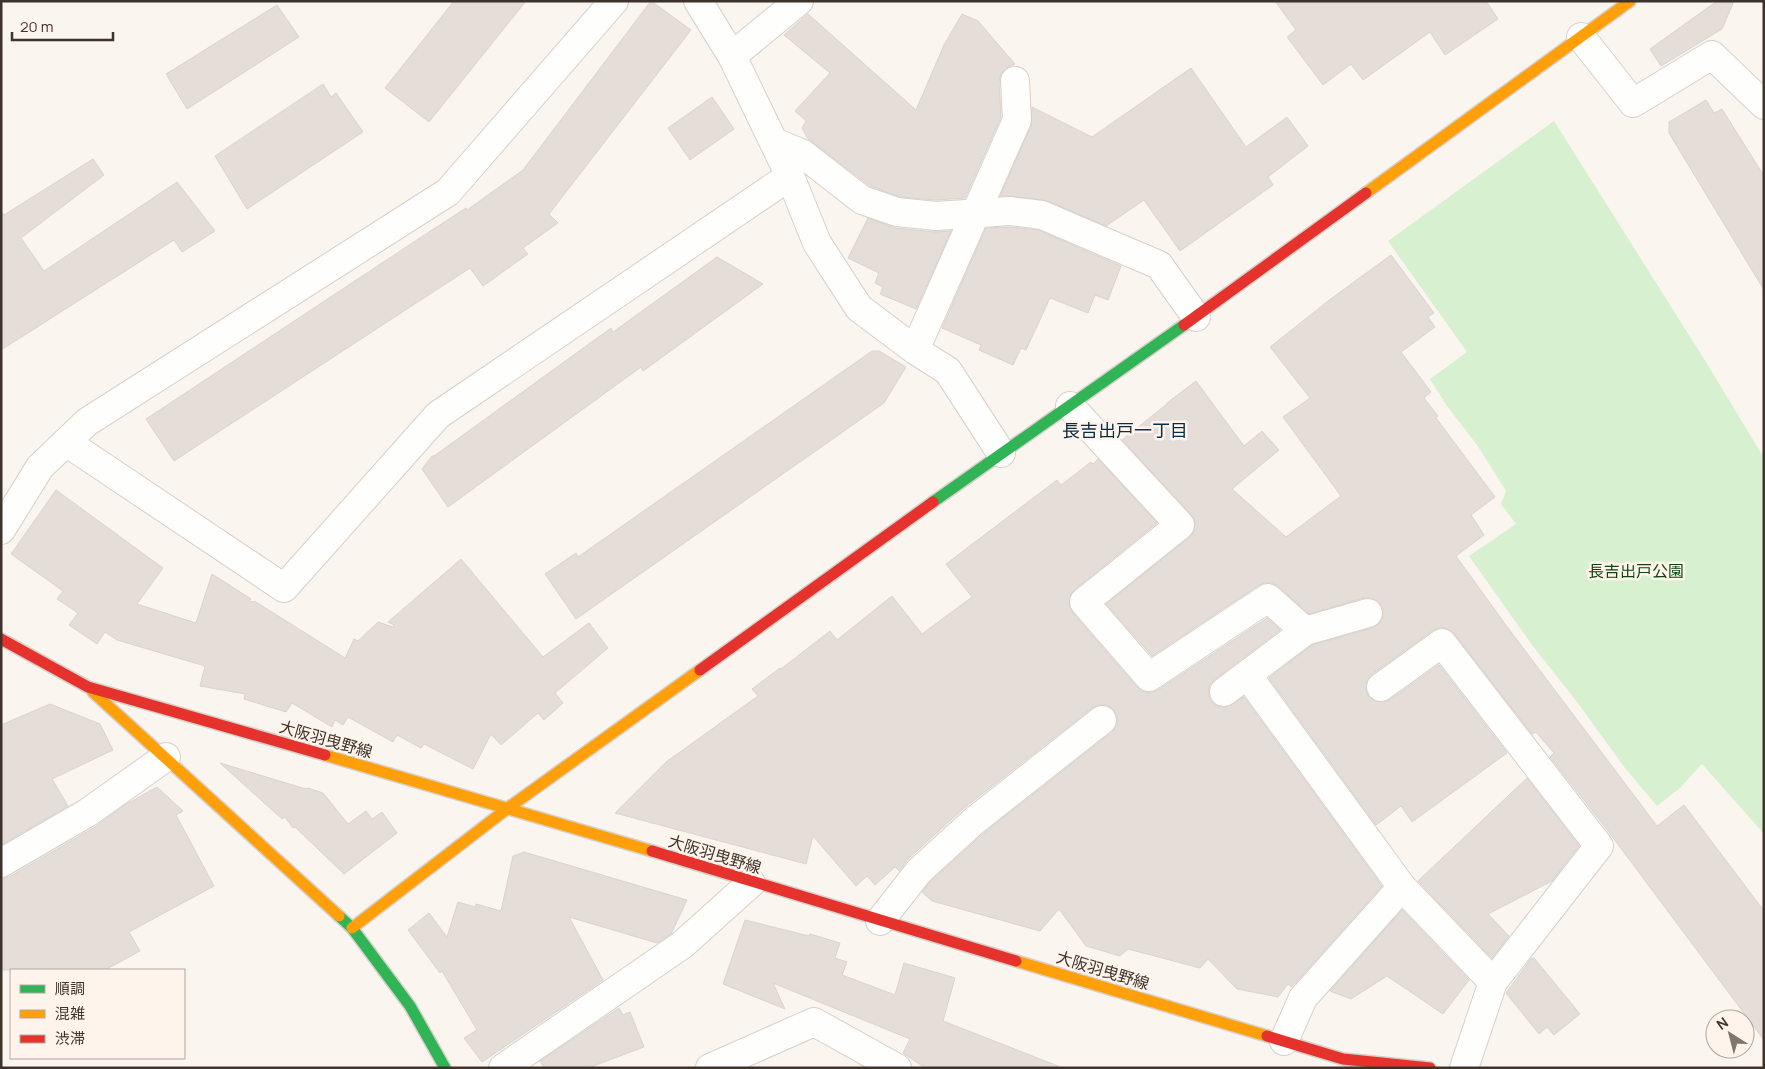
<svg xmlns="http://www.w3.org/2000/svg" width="1765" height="1069" font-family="Manrope,'Noto Sans JP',sans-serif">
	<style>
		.green { fill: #d7f0d0 }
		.building { fill: #e5ddd7; stroke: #dbd3cd }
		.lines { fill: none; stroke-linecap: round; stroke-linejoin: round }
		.street-casing { stroke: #d7d0ca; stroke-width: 30 }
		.fast-casing { stroke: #d7d0ca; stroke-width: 14 }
		.slow-casing { stroke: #d7d0ca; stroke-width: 14 }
		.jam-casing { stroke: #d7d0ca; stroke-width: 14 }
		.street { stroke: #fefefd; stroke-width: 28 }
		.fast { stroke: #30b455; stroke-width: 11 }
		.slow { stroke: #ff9f0a; stroke-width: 11 }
		.jam { stroke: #e5322d; stroke-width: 11 }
		.labels { text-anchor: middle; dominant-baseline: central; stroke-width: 5; stroke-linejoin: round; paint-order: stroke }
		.park-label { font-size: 16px; fill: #0f430f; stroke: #fff4ec }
		.street-label { font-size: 16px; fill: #3d332b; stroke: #fff4ec }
		.neighbourhood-label { font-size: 18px; fill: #082c44; stroke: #fff4ec }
	</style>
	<rect width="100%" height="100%" fill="#fbf5f0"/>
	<path class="green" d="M 1554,121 L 1706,362 L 1764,458 L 1764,834 L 1702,764 L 1680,788 L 1657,806 L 1625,768 L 1577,702 L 1532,645 L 1469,556 L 1516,524 L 1501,504 L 1506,491 L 1477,445 L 1447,406 L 1430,379 L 1467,352 L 1388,241 Z"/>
	<path class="building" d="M 454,1 L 526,1 L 429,122 L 385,88 Z
		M 651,1 L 691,30 L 549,214 L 558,223 L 523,248 L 528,254 L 483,286 L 470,268 L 174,461 L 146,419 L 432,230 L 466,208 L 467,210 L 523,170 Z
		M 1275,1 L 1486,1 L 1498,19 L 1445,55 L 1430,32 L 1363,80 L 1351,64 L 1323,85 L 1287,37 L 1296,30 Z
		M 1717,1 L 1734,1 L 1722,29 L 1661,66 L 1650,49 Z
		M 277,5 L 299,37 L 187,109 L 166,74 Z
		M 808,14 L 916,110 L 944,45 L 962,14 L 978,21 L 1015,64 L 1006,68 L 1001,74 L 999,82 L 1001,117 L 965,198 L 936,200 L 900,197 L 870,186 L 808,139 L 802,128 L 806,121 L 795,111 L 830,73 L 784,35 Z
		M 1191,68 L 1246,147 L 1287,117 L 1308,146 L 1268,177 L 1273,185 L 1180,251 L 1144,200 L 1106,226 L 1048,201 L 1012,196 L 1000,196 L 1031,126 L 1032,107 L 1092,137 Z
		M 323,84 L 331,97 L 336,93 L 363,132 L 247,209 L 215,156 Z
		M 712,97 L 734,129 L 690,160 L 668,128 Z
		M 1706,100 L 1714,113 L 1722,109 L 1764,176 L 1764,290 L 1669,133 L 1669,122 Z
		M 93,159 L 104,175 L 21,238 L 44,271 L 177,182 L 215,231 L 182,252 L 174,240 L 1,350 L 1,211 L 4,215 Z
		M 868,218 L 895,228 L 935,232 L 951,231 L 916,309 L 880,294 L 883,287 L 875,283 L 879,273 L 848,258 Z
		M 1010,227 L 1038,230 L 1121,266 L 1108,300 L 1095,295 L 1088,313 L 1050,298 L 1026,350 L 1021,348 L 1013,365 L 979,350 L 981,345 L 942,328 L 986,228 Z
		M 1391,255 L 1434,313 L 1428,317 L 1435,327 L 1401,352 L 1431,392 L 1424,398 L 1438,416 L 1436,418 L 1495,497 L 1471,515 L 1484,535 L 1456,556 L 1505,624 L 1657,826 L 1684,805 L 1764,911 L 1764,1040 L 1602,823 L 1550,757 L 1554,753 L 1536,732 L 1532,734 L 1454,633 L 1448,629 L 1441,627 L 1433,630 L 1372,674 L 1367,681 L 1366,689 L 1368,696 L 1375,701 L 1383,702 L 1390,700 L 1439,665 L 1507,753 L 1412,822 L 1401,806 L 1376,825 L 1269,678 L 1312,645 L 1372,628 L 1379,624 L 1383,617 L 1383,609 L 1378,601 L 1371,598 L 1364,598 L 1309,614 L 1278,586 L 1272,583 L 1265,583 L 1259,585 L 1152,656 L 1106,604 L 1190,537 L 1194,531 L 1195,522 L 1191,514 L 1122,440 L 1167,404 L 1167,403 L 1196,381 L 1244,446 L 1262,431 L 1279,450 L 1232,489 L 1286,537 L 1341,496 L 1283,417 L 1310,398 L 1270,347 L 1332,298 Z
		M 717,257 L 763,284 L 643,371 L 641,367 L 448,507 L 422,469 L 432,456 L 434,456 L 611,328 L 613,332 Z
		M 872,351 L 879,351 L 906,367 L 884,403 L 576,619 L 545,574 L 576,553 L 578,557 Z
		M 1098,459 L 1157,523 L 1074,590 L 1070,596 L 1069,604 L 1072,612 L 1137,687 L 1143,691 L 1150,693 L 1158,690 L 1267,618 L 1280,630 L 1214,680 L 1209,686 L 1209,694 L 1211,701 L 1217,706 L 1226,707 L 1244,697 L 1382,886 L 1299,979 L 1291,987 L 1288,984 L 1278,997 L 1237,989 L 1208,959 L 1200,968 L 1128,949 L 1120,956 L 1086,946 L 1059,909 L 1040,931 L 932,901 L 922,892 L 930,882 L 984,833 L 1112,732 L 1117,725 L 1117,717 L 1114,710 L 1107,705 L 1099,705 L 1092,708 L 963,809 L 908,859 L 899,871 L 895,867 L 875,885 L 867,876 L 856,886 L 813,836 L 806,864 L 615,813 L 666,762 L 758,696 L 752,689 L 780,668 L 781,669 L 830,631 L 837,640 L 892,596 L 922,634 L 972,597 L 946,564 L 1057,480 L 1061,485 L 1091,462 L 1093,464 Z
		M 56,490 L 163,568 L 137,604 L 196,623 L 212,574 L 251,599 L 249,601 L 256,602 L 345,658 L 354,639 L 358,641 L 378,622 L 393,627 L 394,625 L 388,622 L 461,559 L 543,657 L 589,623 L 608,648 L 555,693 L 563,703 L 544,720 L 538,713 L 501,745 L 491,734 L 473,769 L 424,744 L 421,748 L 397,735 L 393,742 L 348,717 L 343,725 L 335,720 L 332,727 L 292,703 L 286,712 L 244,699 L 245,694 L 200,686 L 205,666 L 117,640 L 105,632 L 97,644 L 69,625 L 78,613 L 57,599 L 63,591 L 11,554 Z
		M 50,704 L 100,724 L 113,750 L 52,779 L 68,806 L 1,845 L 1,725 Z
		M 220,763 L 306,789 L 308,788 L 323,793 L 348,824 L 366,811 L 372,819 L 382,812 L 397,833 L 344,874 L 295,827 L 293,828 L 285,817 L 282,819 Z
		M 1527,778 L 1579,846 L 1552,881 L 1488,914 L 1509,936 L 1492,958 L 1418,881 Z
		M 157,787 L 183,811 L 176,815 L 214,886 L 129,932 L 140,951 L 105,970 L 1,970 L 1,879 L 9,877 L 95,827 L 125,805 Z
		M 524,852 L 687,900 L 671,934 L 657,943 L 569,917 L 603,980 L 482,1062 L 464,1038 L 477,1030 L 442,971 L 440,973 L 408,930 L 429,913 L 447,937 L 458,902 L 475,907 L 476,904 L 501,911 L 513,856 Z
		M 1402,910 L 1469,980 L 1443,1014 L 1387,976 L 1351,999 L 1330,991 Z
		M 745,920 L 809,936 L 810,934 L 840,943 L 835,958 L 847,962 L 842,975 L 895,995 L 904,963 L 955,978 L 943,1021 L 1058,1066 L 1058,1068 L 925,1068 L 903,1053 L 910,1039 L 773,983 L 785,1009 L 723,984 Z
		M 1534,958 L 1580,1014 L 1554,1035 L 1547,1027 L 1539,1034 L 1506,993 L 1531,959 Z
		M 619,1008 L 623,1015 L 630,1012 L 644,1047 L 588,1068 L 544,1068 L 540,1061 Z"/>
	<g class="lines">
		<g class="street-casing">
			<path id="street" d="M 698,1 L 732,56 L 790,176 L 817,243 L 859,308 L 915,350 L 948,371 L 1001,453
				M 1581,37 L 1633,103 L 1712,55 L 1764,105
				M 732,56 L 799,1
				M 774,142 L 803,154 L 862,200 L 897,212 L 936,216 L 1010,211 L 1042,215 L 1159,265 L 1196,317
				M 915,350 L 1017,120 L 1015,81
				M 1070,406 L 1180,525 L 1084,602 L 1149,677 L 1268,598 L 1305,631
				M 66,442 L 284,588 L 438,415 L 790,176
				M 1,530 L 40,467 L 87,422 L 448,192 L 614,1
				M 1248,676 L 1402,887 L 1493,982
				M 1381,687 L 1442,643 L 1599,846 L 1493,982 L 1464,1068
				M 1224,692 L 1305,631 L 1368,613
				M 1,863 L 87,813 L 166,757
				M 880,921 L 919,871 L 974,821 L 1102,720
				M 1284,1041 L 1303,998 L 1402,887
				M 503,1068 L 682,945 L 751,883
				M 710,1068 L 814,1022 L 897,1068"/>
		</g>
		<g class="fast-casing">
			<path id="fast" d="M 933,502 L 1184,325
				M 339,916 L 352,928 L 410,1006 L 445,1068"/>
		</g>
		<g class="slow-casing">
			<path id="slow" d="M 1366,193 L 1630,1
				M 93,692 L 339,916
				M 325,755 L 652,851
				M 352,928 L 508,808 L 700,670
				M 1016,961 L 1267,1036"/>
		</g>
		<g class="jam-casing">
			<path id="jam" d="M 1184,325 L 1366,193
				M 1,639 L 88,687 L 325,755
				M 700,670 L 933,502
				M 652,851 L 1016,961
				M 1267,1036 L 1343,1059 L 1430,1068"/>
		</g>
		<use href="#street" class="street"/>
		<use href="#fast" class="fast"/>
		<use href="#slow" class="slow"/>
		<use href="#jam" class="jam"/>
	</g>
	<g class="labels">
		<g class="park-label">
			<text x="1636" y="571">長吉出戸公園</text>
		</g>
		<g class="street-label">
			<text transform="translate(326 739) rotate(16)">大阪羽曳野線</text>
			<text transform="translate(715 854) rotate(17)">大阪羽曳野線</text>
			<text transform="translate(1103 970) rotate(17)">大阪羽曳野線</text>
		</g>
		<g class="neighbourhood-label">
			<text x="1125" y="430">長吉出戸一丁目</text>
		</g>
	</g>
	<rect width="1765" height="1069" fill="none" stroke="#3d332b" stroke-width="5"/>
	<rect x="10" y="969" width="175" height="90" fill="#fff4ec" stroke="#b1a79f"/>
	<rect x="20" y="985" width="25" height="8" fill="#30b455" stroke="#b1a79f"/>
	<text x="55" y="994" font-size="15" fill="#3d332b">順調</text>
	<rect x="20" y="1010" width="25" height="8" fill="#ff9f0a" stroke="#b1a79f"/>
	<text x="55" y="1019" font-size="15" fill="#3d332b">混雑</text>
	<rect x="20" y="1035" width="25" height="8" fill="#e5322d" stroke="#b1a79f"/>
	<text x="55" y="1044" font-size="15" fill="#3d332b">渋滞</text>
	<g transform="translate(1730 1034) rotate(324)"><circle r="24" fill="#fff4ec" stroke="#b1a79f"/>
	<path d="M0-4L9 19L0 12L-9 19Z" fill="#807770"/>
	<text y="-8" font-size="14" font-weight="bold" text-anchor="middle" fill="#3d332b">N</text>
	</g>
	<path d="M12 32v8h101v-8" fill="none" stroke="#3d332b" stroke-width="2.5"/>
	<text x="20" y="32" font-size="15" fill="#3d332b" stroke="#fff4ec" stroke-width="4" paint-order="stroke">20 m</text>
</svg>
